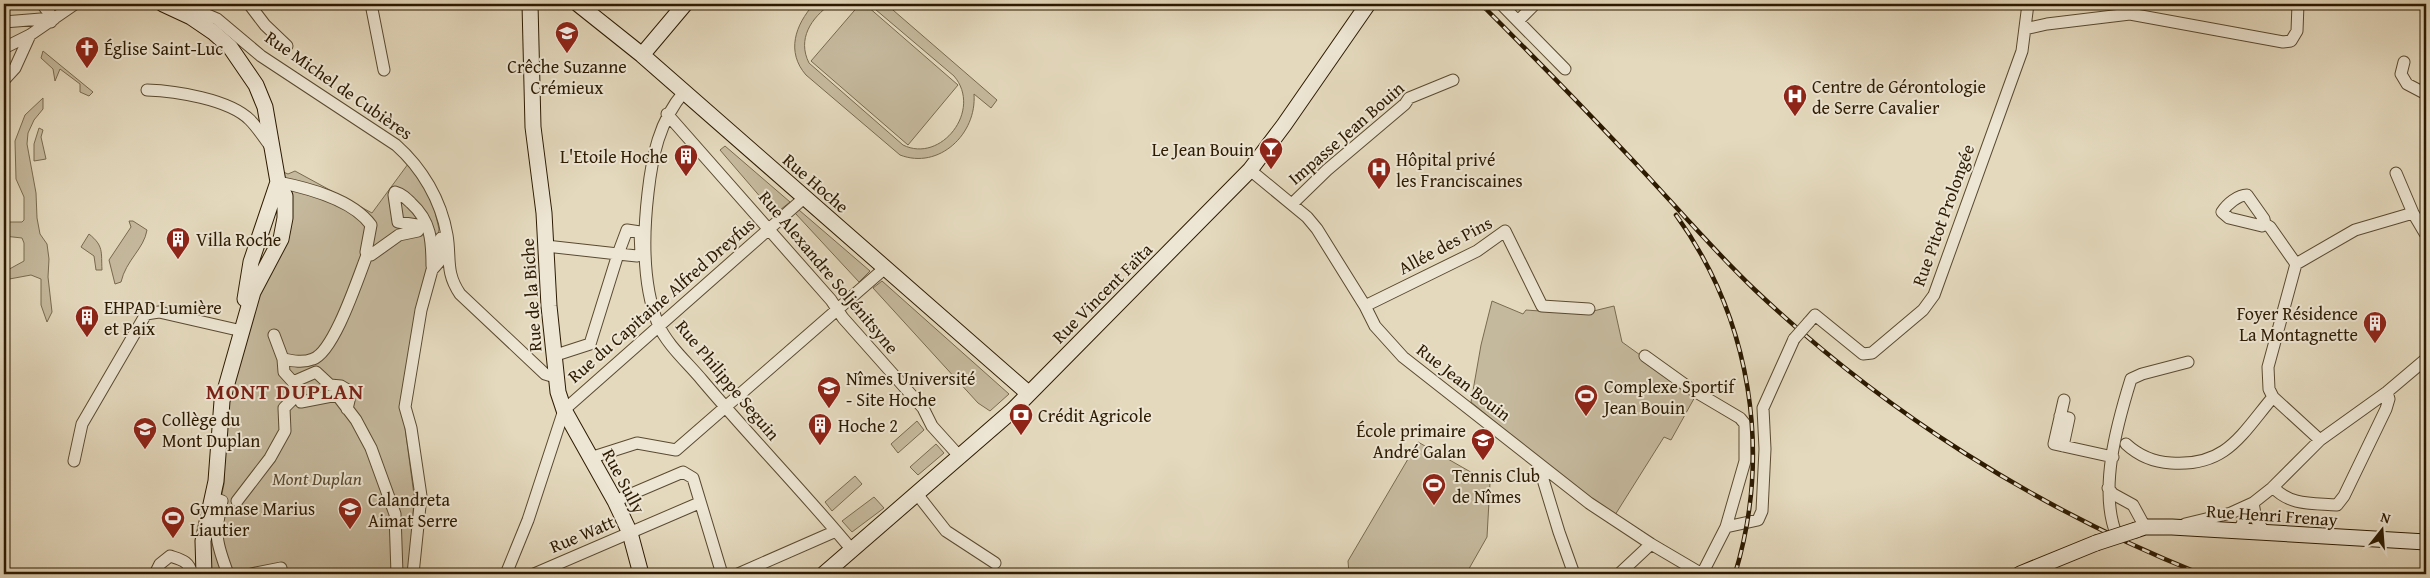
<svg xmlns="http://www.w3.org/2000/svg" width="2430" height="578" font-family="'Gentium Book Plus',serif">
	<style>
		.green { fill: #c5b99d; stroke: #786a4f }
		.lines { fill: none; stroke-linecap: round; stroke-linejoin: round }
		.street-casing { stroke: #5a4a30; stroke-width: 13 }
		.secondary-casing { stroke: #2c1a01; stroke-width: 17 }
		.street { stroke: #ede6d4; stroke-width: 11 }
		.secondary { stroke: #ede6d4; stroke-width: 15 }
		.rail-casing { stroke: #2c1a01; stroke-width: 4.5 }
		.rail { stroke: #ede6d4; stroke-width: 2.5; stroke-dasharray: 8; stroke-linecap: butt }
		.street-bridge-casing { stroke: #5a4a30; stroke-width: 13; stroke-linecap: butt }
		.secondary-bridge-casing { stroke: #2c1a01; stroke-width: 17; stroke-linecap: butt }
		.street-bridge { stroke: #ede6d4; stroke-width: 11 }
		.secondary-bridge { stroke: #ede6d4; stroke-width: 15 }
		.labels { text-anchor: middle; dominant-baseline: central; stroke-width: 4; stroke-linejoin: round; paint-order: stroke }
		.poi-label { font-size: 18px; fill: #2c1a01; stroke: #ede6d4; text-anchor: start }
		.street-label { font-size: 18px; fill: #2c1a01; stroke: #ede6d4 }
		.park-label { font-size: 18px; font-style: italic; fill: #5a4a30; stroke: #ede6d4 }
		.district-label { font-size: 22px; font-weight: bold; letter-spacing: 1px; fill: #7a1f14; stroke: #ede6d4 }
	</style>
	<rect width="100%" height="100%" fill="#e4d9bd"/>
	<filter id="stains"><feTurbulence type="fractalNoise" baseFrequency=".004" numOctaves="4"/><feColorMatrix values="0 0 0 0 .2 0 0 0 0 .09 0 0 0 0 .02 0 0 0 .5 -.17"/></filter>
	<radialGradient id="worn" r=".72"><stop offset=".6" stop-color="#630" stop-opacity="0"/><stop offset="1" stop-color="#630" stop-opacity=".3"/></radialGradient>
	<path class="green" d="M 814,4 L 831,4 C 811,18 797,39 809,63 L 903,145 C 941,164 983,110 954,76 L 869,4 L 886,4 L 997,100 L 991,108 L 974,94 C 977,134 939,170 900,155 L 806,75 C 786,52 795,25 814,4 Z
		M 860,4 L 867,6 L 958,85 L 908,145 L 811,61 Z
		M 43,51 L 93,92 L 89,96 L 80,92 L 80,84 L 60,69 L 55,81 L 53,69 L 41,58 Z
		M 43,98 L 43,109 L 34,120 L 28,133 L 27,144 L 36,193 L 37,218 L 40,234 L 47,244 L 49,259 L 48,277 L 52,312 L 47,322 L 41,305 L 41,279 L 31,275 L 4,280 L 4,272 L 24,261 L 24,243 L 22,238 L 4,236 L 4,222 L 22,222 L 24,220 L 24,197 L 16,179 L 15,141 L 25,115 Z
		M 39,128 L 43,130 L 41,137 L 46,159 L 34,161 L 34,144 Z
		M 725,146 L 790,202 L 775,214 L 720,150 Z
		M 408,164 L 432,199 L 439,229 L 435,263 L 404,420 L 414,495 L 410,574 L 208,574 L 208,541 L 219,508 L 224,484 L 225,412 L 250,314 L 282,247 L 281,171 L 288,174 L 295,171 L 372,213 Z
		M 799,210 L 870,271 L 859,282 L 795,213 Z
		M 129,221 L 133,221 L 147,230 C 144,249 126,260 121,282 L 115,284 L 109,260 L 131,227 Z
		M 89,234 C 104,246 101,252 102,270 L 96,270 L 94,256 L 81,247 Z
		M 882,281 L 1009,394 L 990,411 L 978,403 L 873,288 Z
		M 1492,301 L 1523,314 L 1526,310 L 1581,314 L 1614,306 L 1622,342 L 1696,395 L 1671,440 L 1664,437 L 1615,515 L 1556,472 L 1471,402 L 1481,345 Z
		M 917,421 L 924,430 L 898,453 L 891,444 Z
		M 1418,442 L 1490,483 L 1487,537 L 1466,574 L 1349,574 L 1348,561 Z
		M 936,444 L 944,453 L 918,475 L 910,467 Z
		M 855,476 L 862,484 L 832,511 L 825,502 Z
		M 874,497 L 884,508 L 852,532 L 842,521 Z"/>
	<g class="lines">
		<g class="street-casing">
			<path id="street" d="M 42,4 L 54,19
				M 249,4 L 265,25 L 287,46
				M 371,4 L 384,70
				M 1501,4 L 1565,69
				M 191,17 L 203,13 L 217,19 L 261,56 L 396,145 C 422,168 441,200 447,235 C 451,258 445,272 460,294 L 545,374 L 555,377
				M 1518,21 L 1535,4
				M 4,22 L 41,19 L 51,22
				M 2025,29 L 2047,24 L 2130,14 L 2283,42 L 2291,41 L 2297,31 L 2298,4
				M 4,48 L 30,35 L 75,4
				M 2404,62 L 2401,74 L 2407,84 L 2426,94
				M 4,80 L 15,68 L 30,35
				M 147,90 C 175,91 229,99 250,120 C 258,128 264,138 271,147
				M 684,92 C 659,121 652,157 648,193 C 643,236 642,284 658,324 C 667,345 688,363 702,380 C 751,438 804,492 852,550
				M 667,114 L 831,300 L 843,318 L 923,408 L 932,426 L 960,457
				M 1250,170 L 1307,217 L 1317,229 L 1365,306 L 1375,326 L 1403,357 L 1589,503 L 1651,544 L 1702,574
				M 2396,173 L 2413,213 L 2426,235
				M 278,182 C 308,188 352,199 371,225 L 366,252 L 367,255 L 371,255 L 399,235 L 418,231 L 417,225 L 398,222 L 394,195 L 395,192 C 402,194 406,198 411,203 C 431,221 432,241 432,266
				M 1292,204 L 1327,170 L 1405,104 L 1409,98 L 1453,80
				M 2265,224 L 2262,226 L 2229,218 L 2222,212 C 2227,204 2238,195 2247,195 L 2264,219 L 2265,224 L 2270,227 L 2296,264
				M 627,230 L 640,232 L 641,255 L 637,256 L 618,254 Z
				M 546,246 L 618,254 L 590,344 L 553,356
				M 1365,306 L 1477,251 L 1505,231 L 1542,306 L 1589,309
				M 1809,322 L 1815,315 L 1863,354 L 1872,353 L 1923,310 L 1934,295 L 2022,51 L 2028,4
				M 274,335 L 283,359 L 284,372 L 293,382 L 301,402 L 337,395 L 356,420 L 371,448 L 395,514 L 397,574
				M 1645,356 L 1691,389 L 1740,418 L 1745,424 L 1745,461 L 1726,527
				M 283,359 C 293,361 303,363 313,359 C 334,352 358,278 367,255
				M 293,382 L 316,372 L 330,385 L 341,386 L 351,392 L 347,409
				M 2064,400 L 2054,444 L 2113,457
				M 2060,416 L 2069,418 L 2063,446
				M 2320,440 L 2273,397 L 2269,389 L 2268,367 L 2296,264 L 2355,230 L 2413,213
				M 2126,444 C 2139,456 2153,462 2171,463 C 2226,467 2241,435 2273,397
				M 590,458 L 637,443 L 676,450 L 885,268
				M 74,461 L 82,424 L 146,314 L 159,312 L 242,331
				M 1538,463 L 1559,532 L 1574,574
				M 2273,487 C 2290,506 2313,503 2337,505 L 2344,496 L 2386,409 L 2389,399 L 2387,392
				M 2108,488 L 2113,494 L 2133,505 L 2145,527
				M 917,494 L 946,531 L 995,563
				M 214,498 L 222,501 C 214,535 216,542 228,574
				M 237,501 L 270,458 L 285,431 L 284,408 L 298,394
				M 615,501 L 683,472 L 693,478 L 722,574
				M 2253,503 L 2256,519 L 2265,533
				M 2185,524 L 2231,513 L 2253,503
				M 2238,532 L 2253,503 L 2272,488 L 2320,440 L 2387,392 L 2426,359
				M 2117,536 C 2098,491 2117,424 2131,379 L 2142,374 L 2188,362
				M 155,574 L 160,564 L 170,556 C 182,560 189,561 192,574
				M 251,574 L 281,568
				M 413,574 L 421,496 L 411,428 L 405,407 L 421,310 L 432,270 L 439,262 L 441,238
				M 506,574 L 528,520 L 564,410 L 804,198
				M 534,574 L 699,503
				M 738,574 L 836,531
				M 1619,574 L 1651,544
				M 1702,574 L 1726,527 L 1758,520 L 1762,511 L 1765,449 L 1763,408 L 1794,339"/>
		</g>
		<g class="secondary-casing">
			<path id="secondary" d="M 163,4 L 191,17 L 213,32 L 230,47 L 256,85 L 265,107 L 278,182 L 285,196 L 285,218 L 281,239 L 253,292 L 222,401 L 216,481 L 203,541 L 204,574
				M 530,4 L 533,127 L 544,213 L 549,306 L 558,392 L 564,410 L 615,501 L 630,533 L 641,574
				M 578,4 L 642,55 L 1028,393
				M 642,55 L 685,4
				M 245,299 L 251,262 L 278,182
				M 2136,530 L 2145,527 L 2172,527 L 2426,542
				M 824,574 L 1013,410 L 1250,170 L 1284,125 L 1368,4
				M 2020,574 L 2096,543"/>
		</g>
		<use href="#street" class="street"/>
		<use href="#secondary" class="secondary"/>
		<g class="rail-casing">
			<path id="rail" d="M 1481,4 C 1529,52 1577,101 1624,151 C 1668,197 1709,246 1755,290 C 1883,411 2037,509 2201,574
				M 1676,215 C 1751,319 1772,452 1735,574"/>
		</g>
		<use href="#rail" class="rail"/>
		<g class="street-bridge-casing">
			<path id="street-bridge" d="M 1794,339 L 1809,322"/>
		</g>
		<g class="secondary-bridge-casing">
			<path id="secondary-bridge" d="M 2096,543 L 2136,530"/>
		</g>
		<use href="#street-bridge" class="street-bridge"/>
		<use href="#secondary-bridge" class="secondary-bridge"/>
	</g>
	<defs>
		<g id="school-pin" transform="scale(1.25)"><path d="M0 17L-7.5 6A9.5 9.5 0 1 1 7.5 6Z" fill="#8f2418" stroke="#ede6d4"/><path d="M0-5L7-2L0 1L-7-2ZM-4 1L0 2.5L4 1V4Q0 6-4 4Z" fill="#fff"/></g>
		<g id="church-pin" transform="scale(1.25)"><path d="M0 17L-7.5 6A9.5 9.5 0 1 1 7.5 6Z" fill="#8f2418" stroke="#ede6d4"/><path d="M-1.2-6h2.4v3.5h3.3v2.4h-3.3V6h-2.4V-.1h-3.3v-2.4h3.3Z" fill="#fff"/></g>
		<g id="hospital-pin" transform="scale(1.25)"><path d="M0 17L-7.5 6A9.5 9.5 0 1 1 7.5 6Z" fill="#8f2418" stroke="#ede6d4"/><path d="M-5-5h3v3.5h4V-5h3V5h-3V1.5h-4V5h-3Z" fill="#fff"/></g>
		<g id="bar-pin" transform="scale(1.25)"><path d="M0 17L-7.5 6A9.5 9.5 0 1 1 7.5 6Z" fill="#8f2418" stroke="#ede6d4"/><path d="M-6-5H6L.8 .8V4.5H3.5V6h-7V4.5H-.8V.8Z" fill="#fff"/></g>
		<g id="building-pin" transform="scale(1.25)"><path d="M0 17L-7.5 6A9.5 9.5 0 1 1 7.5 6Z" fill="#8f2418" stroke="#ede6d4"/><path d="M-4-6H4V6H1V3H-1V6H-4ZM-2.5-4.3h1.7v1.8h-1.7ZM.8-4.3h1.7v1.8H.8ZM-2.5-1h1.7V.8h-1.7ZM.8-1h1.7V.8H.8Z" fill="#fff"/></g>
		<g id="university-pin" transform="scale(1.25)"><path d="M0 17L-7.5 6A9.5 9.5 0 1 1 7.5 6Z" fill="#8f2418" stroke="#ede6d4"/><path d="M0-5L7-2L0 1L-7-2ZM-4 1L0 2.5L4 1V4Q0 6-4 4Z" fill="#fff"/></g>
		<g id="stadium-pin" transform="scale(1.25)"><path d="M0 17L-7.5 6A9.5 9.5 0 1 1 7.5 6Z" fill="#8f2418" stroke="#ede6d4"/><path d="M0-5a6.5 5 0 1 0 0 10a6.5 5 0 1 0 0-10ZM-3.5-1.8h7v3.6h-7Z" fill="#fff"/></g>
		<g id="bank-pin" transform="scale(1.25)"><path d="M0 17L-7.5 6A9.5 9.5 0 1 1 7.5 6Z" fill="#8f2418" stroke="#ede6d4"/><path d="M-6-4H6V4H-6ZM0-2.3a2.3 2.3 0 1 0 0 4.6a2.3 2.3 0 1 0 0-4.6Z" fill="#fff"/></g>
	</defs>
	<g fill-rule="evenodd">
		<use href="#school-pin" x="567" y="33"/>
		<use href="#church-pin" x="87" y="48"/>
		<use href="#hospital-pin" x="1795" y="96"/>
		<use href="#bar-pin" x="1271" y="149"/>
		<use href="#building-pin" x="686" y="156"/>
		<use href="#hospital-pin" x="1379" y="169"/>
		<use href="#building-pin" x="178" y="239"/>
		<use href="#building-pin" x="87" y="317"/>
		<use href="#building-pin" x="2375" y="323"/>
		<use href="#university-pin" x="829" y="388"/>
		<use href="#stadium-pin" x="1586" y="396"/>
		<use href="#bank-pin" x="1021" y="415"/>
		<use href="#building-pin" x="820" y="425"/>
		<use href="#school-pin" x="145" y="429"/>
		<use href="#school-pin" x="1483" y="440"/>
		<use href="#stadium-pin" x="1434" y="485"/>
		<use href="#school-pin" x="350" y="509"/>
		<use href="#stadium-pin" x="173" y="518"/>
	</g>
	<g class="labels">
		<g class="poi-label">
			<text x="104" y="48">Église Saint-Luc</text>
			<text x="567" y="66" text-anchor="middle">Crêche Suzanne<tspan x="567" dy="21">Crémieux</tspan></text>
			<text x="1812" y="86">Centre de Gérontologie<tspan x="1812" dy="21">de Serre Cavalier</tspan></text>
			<text x="1254" y="149" text-anchor="end">Le Jean Bouin</text>
			<text x="668" y="156" text-anchor="end">L'Etoile Hoche</text>
			<text x="1396" y="159">Hôpital privé<tspan x="1396" dy="21">les Franciscaines</tspan></text>
			<text x="196" y="239">Villa Roche</text>
			<text x="104" y="307">EHPAD Lumière<tspan x="104" dy="21">et Paix</tspan></text>
			<text x="2358" y="313" text-anchor="end">Foyer Résidence<tspan x="2358" dy="21">La Montagnette</tspan></text>
			<text x="846" y="378">Nîmes Université<tspan x="846" dy="21">- Site Hoche</tspan></text>
			<text x="1604" y="386">Complexe Sportif<tspan x="1604" dy="21">Jean Bouin</tspan></text>
			<text x="1038" y="415">Crédit Agricole</text>
			<text x="162" y="419">Collège du<tspan x="162" dy="21">Mont Duplan</tspan></text>
			<text x="838" y="425">Hoche 2</text>
			<text x="1466" y="430" text-anchor="end">École primaire<tspan x="1466" dy="21">André Galan</tspan></text>
			<text x="1452" y="475">Tennis Club<tspan x="1452" dy="21">de Nîmes</tspan></text>
			<text x="368" y="499">Calandreta<tspan x="368" dy="21">Aimat Serre</tspan></text>
			<text x="190" y="508">Gymnase Marius<tspan x="190" dy="21">Liautier</tspan></text>
		</g>
		<g class="street-label">
			<text transform="translate(339 85) rotate(35)">Rue Michel de Cubières</text>
			<text transform="translate(1346 133) rotate(-41)">Impasse Jean Bouin</text>
			<text transform="translate(816 183) rotate(41)">Rue Hoche</text>
			<text transform="translate(1943 215) rotate(-70)">Rue Pitot Prolongée</text>
			<text transform="translate(1445 245) rotate(-28)">Allée des Pins</text>
			<text transform="translate(829 272) rotate(50)">Rue Alexandre Soljénitsyne</text>
			<text transform="translate(1102 293) rotate(-45)">Rue Vincent Faïta</text>
			<text transform="translate(531 295) rotate(-94)">Rue de la Biche</text>
			<text transform="translate(661 300) rotate(-41)">Rue du Capitaine Alfred Dreyfus</text>
			<text transform="translate(728 380) rotate(50)">Rue Philippe Seguin</text>
			<text transform="translate(1464 382) rotate(38)">Rue Jean Bouin</text>
			<text transform="translate(624 481) rotate(62)">Rue Sully</text>
			<text transform="translate(2272 515) rotate(4)">Rue Henri Frenay</text>
			<text transform="translate(582 534) rotate(-23)">Rue Watt</text>
		</g>
		<g class="park-label">
			<text x="317" y="478">Mont Duplan</text>
		</g>
		<g class="district-label">
			<text x="285" y="391">MONT DUPLAN</text>
		</g>
	</g>
	<rect width="2430" height="578" fill="none" stroke="#e4d9bd" stroke-width="20"/>
	<rect x="5" y="5" width="2420" height="568" fill="none" stroke="#2c1a01" stroke-width="2.5"/>
	<rect x="10" y="10" width="2410" height="558" fill="none" stroke="#2c1a01"/>
	<g transform="translate(2382 530) rotate(17)" stroke="#ede6d4" stroke-width="4" paint-order="stroke">
	<path d="M0-4L9 19L0 12L-9 19Z" fill="#2c1a01"/>
	<text y="-8" font-size="14" font-weight="bold" text-anchor="middle" fill="#2c1a01">N</text>
	</g>
	<rect width="100%" height="100%" filter="url(#stains)"/>
	<rect width="100%" height="100%" fill="url(#worn)"/>
</svg>
